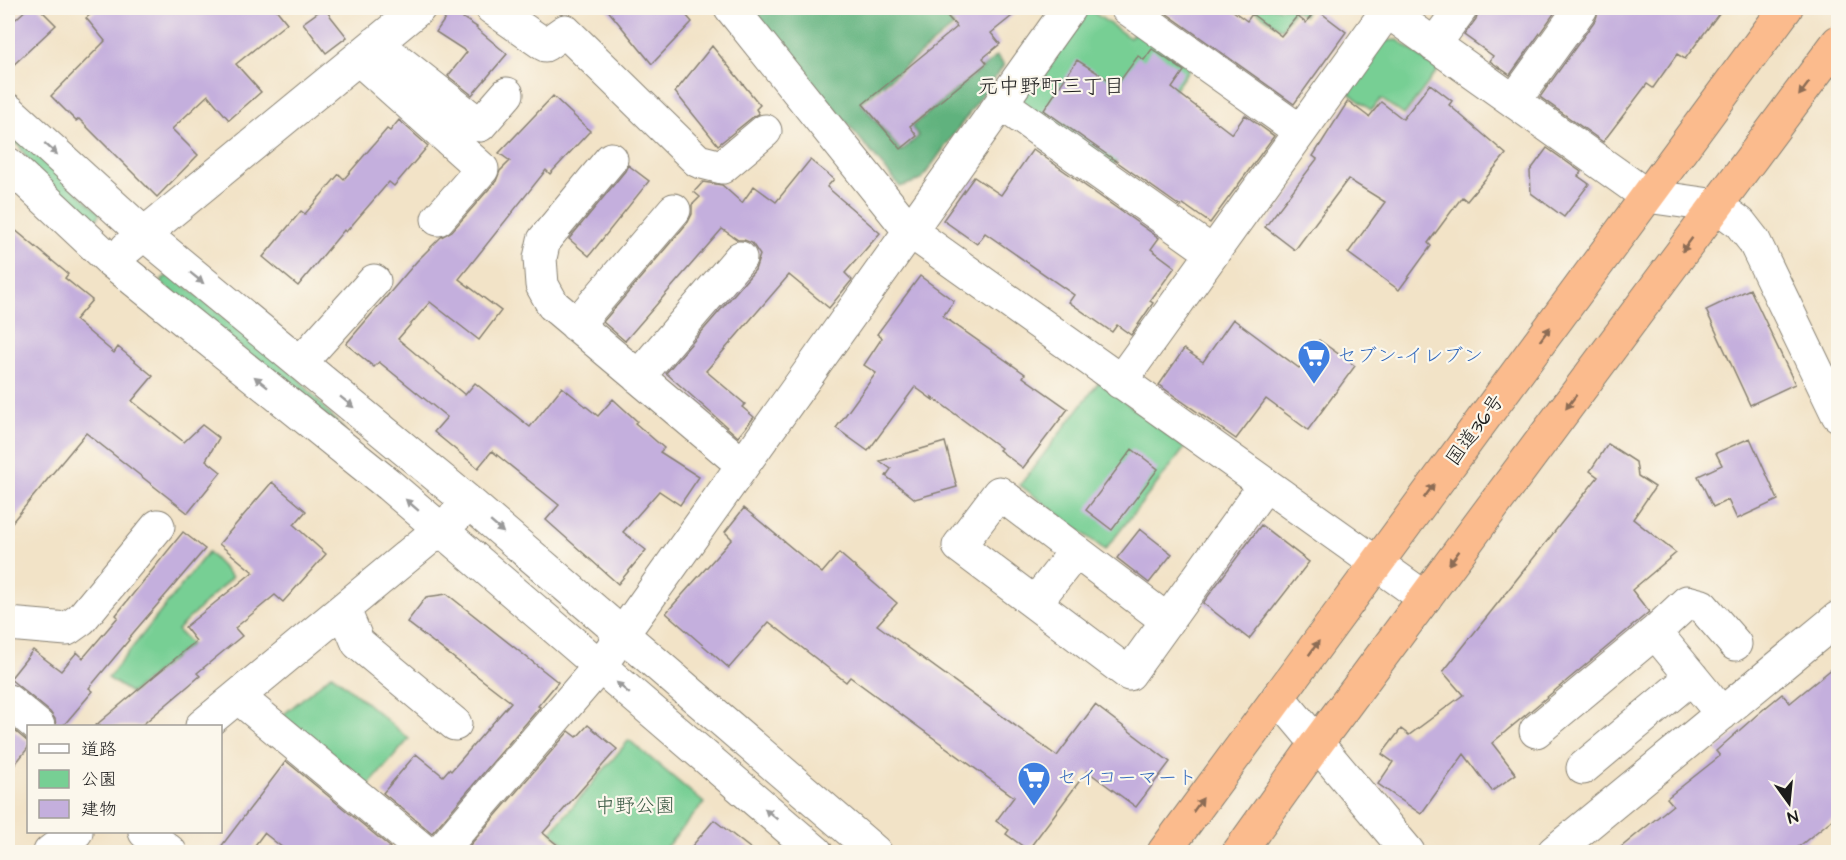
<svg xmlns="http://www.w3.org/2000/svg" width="1846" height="860" font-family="'Architects Daughter','Klee One',sans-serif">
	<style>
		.green { fill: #77cf94; stroke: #4a7658; stroke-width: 1.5 }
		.forest { fill: #61b27e; stroke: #3e674d; stroke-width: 1.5 }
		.building { fill: #c4afdd }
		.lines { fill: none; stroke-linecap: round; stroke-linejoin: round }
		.minor-casing { stroke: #878072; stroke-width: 35 }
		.highway-casing { stroke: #878072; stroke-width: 35 }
		.minor { stroke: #fff; stroke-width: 33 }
		.highway { stroke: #fbbb8d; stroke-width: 33 }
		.oneway { fill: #8c6c54 }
		.oneway2 { fill: #999 }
		.labels { text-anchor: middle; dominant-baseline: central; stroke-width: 4.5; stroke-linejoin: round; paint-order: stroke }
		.shop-label { font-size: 20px; fill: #366cbe; stroke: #fbf7ec; text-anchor: start }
		.street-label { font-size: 20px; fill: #1c1c1c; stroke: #fbf7ec }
		.park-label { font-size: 20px; fill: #3c5b46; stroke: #fbf7ec }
		.neighbourhood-label { font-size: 21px; fill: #1c1c1c; stroke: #fbf7ec }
	</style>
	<rect width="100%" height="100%" fill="#fbf7ec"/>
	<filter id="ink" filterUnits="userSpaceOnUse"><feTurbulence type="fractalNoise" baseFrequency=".0167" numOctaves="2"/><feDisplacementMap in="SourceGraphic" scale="12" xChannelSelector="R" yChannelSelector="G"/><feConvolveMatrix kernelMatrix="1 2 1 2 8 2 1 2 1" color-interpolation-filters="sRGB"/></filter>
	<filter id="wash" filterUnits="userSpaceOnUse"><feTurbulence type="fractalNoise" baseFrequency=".008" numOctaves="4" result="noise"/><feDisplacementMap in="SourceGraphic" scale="24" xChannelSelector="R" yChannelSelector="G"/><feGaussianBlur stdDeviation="1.35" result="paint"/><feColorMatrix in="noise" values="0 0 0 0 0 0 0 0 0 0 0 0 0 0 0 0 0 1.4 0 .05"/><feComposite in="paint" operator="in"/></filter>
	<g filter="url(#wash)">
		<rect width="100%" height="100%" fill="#f2e3c7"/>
		<path class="green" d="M 1082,8 L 1087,8 L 1130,38 L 1136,30 L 1190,68 L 1153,120 L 1148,117 L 1110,171 L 1014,104 Z
			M 1251,8 L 1309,8 L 1303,16 L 1294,10 L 1282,29 Z
			M 1398,40 L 1438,70 L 1404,115 L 1381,99 L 1371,110 L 1345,90 L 1383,41 Z
			M 8,127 L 100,213 L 96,221 L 91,222 L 38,174 L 15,140 L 8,133 Z
			M 171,274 L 297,377 L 345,431 L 162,284 L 162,279 Z
			M 1099,382 L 1185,448 L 1105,550 L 1020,485 Z
			M 208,552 L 232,577 L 177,630 L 191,644 L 131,693 L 108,678 Z
			M 332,674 L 409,739 L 362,793 L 277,720 Z
			M 629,740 L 704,803 L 662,852 L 575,852 L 551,832 Z"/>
		<path class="forest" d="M 751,8 L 938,8 L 954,26 L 861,103 L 901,151 L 919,136 L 911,127 L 997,56 L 1004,65 L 921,180 L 900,187 Z"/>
		<g id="blocks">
			<path class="building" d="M 28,8 L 39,8 L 56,25 L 8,70 L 8,26 Z
				M 99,8 L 275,8 L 287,23 L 236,64 L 261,92 L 229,120 L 208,95 L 172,129 L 198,155 L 157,197 L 79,119 L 76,121 L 51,96 L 105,41 L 86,18 Z
				M 324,8 L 347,37 L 326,53 L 303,23 Z
				M 606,8 L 680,8 L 692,22 L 652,64 Z
				M 940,8 L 1022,8 L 991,33 L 1000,44 L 983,58 L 987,63 L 910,126 L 917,136 L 901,149 L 863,104 L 957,27 Z
				M 1159,8 L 1229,8 L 1247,21 L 1252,14 L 1281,36 L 1297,16 L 1306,23 L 1316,9 L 1346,32 L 1294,104 Z
				M 1479,8 L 1558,8 L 1510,75 L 1490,61 L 1493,56 L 1464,35 L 1476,19 Z
				M 1599,8 L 1723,8 L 1685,59 L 1677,54 L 1653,88 L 1647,84 L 1603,142 L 1540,97 L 1596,19 Z
				M 451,10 L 477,27 L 476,28 L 507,54 L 472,95 L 448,76 L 467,52 L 436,32 Z
				M 712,46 L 760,105 L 756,109 L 759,114 L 753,117 L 718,145 L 675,92 Z
				M 1152,49 L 1184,71 L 1172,88 L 1232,134 L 1245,115 L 1274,136 L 1210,223 L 1183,204 L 1181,207 L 1044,110 L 1077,60 L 1117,85 L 1138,56 L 1144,60 Z
				M 1430,84 L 1452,101 L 1449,105 L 1506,154 L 1467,201 L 1462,197 L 1428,243 L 1431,246 L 1399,290 L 1348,253 L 1385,202 L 1348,179 L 1295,250 L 1265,227 L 1317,159 L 1313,156 L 1348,101 L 1369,117 L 1381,102 L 1403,119 Z
				M 553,96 L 590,131 L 550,174 L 546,170 L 459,279 L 501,311 L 479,340 L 430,302 L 398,339 L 465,395 L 475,383 L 530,427 L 562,387 L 598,416 L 613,399 L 637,421 L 635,423 L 664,448 L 660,452 L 699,477 L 680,505 L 659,491 L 623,532 L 646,550 L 618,584 L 546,520 L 559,505 L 492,451 L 478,468 L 434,432 L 447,417 L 379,362 L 374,367 L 346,344 L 417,261 L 441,237 L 452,231 L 496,181 L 500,171 L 510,161 L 499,153 Z
				M 399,120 L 428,146 L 394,186 L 389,182 L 346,232 L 344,230 L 298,286 L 263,257 L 301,211 L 305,214 L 339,174 L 344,179 L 387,129 L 390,131 Z
				M 1547,148 L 1581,172 L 1578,176 L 1589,184 L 1564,217 L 1531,193 L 1530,171 Z
				M 1033,149 L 1159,238 L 1151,249 L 1175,267 L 1150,301 L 1153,303 L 1131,335 L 1117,325 L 1112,332 L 1069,302 L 1074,295 L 985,233 L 977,244 L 943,220 L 974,177 L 1001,195 Z
				M 810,160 L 834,179 L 827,187 L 880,233 L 845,273 L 852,280 L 829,308 L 789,275 L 706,371 L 745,404 L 742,407 L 754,417 L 738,437 L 666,373 L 755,270 L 760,255 L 752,243 L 744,240 L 738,240 L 722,229 L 625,341 L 603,322 L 688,222 L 692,214 L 692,205 L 700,197 L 694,192 L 703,182 L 722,185 L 742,203 L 754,186 L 776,202 Z
				M 628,165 L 649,181 L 589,256 L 569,239 L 625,171 Z
				M 8,224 L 68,274 L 65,278 L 92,300 L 75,320 L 114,353 L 118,347 L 153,376 L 132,401 L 184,442 L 202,425 L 219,438 L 206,460 L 221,472 L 188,513 L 86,433 L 8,527 Z
				M 920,276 L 954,301 L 943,316 L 1025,374 L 1023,377 L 1068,409 L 1023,468 L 999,450 L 1001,448 L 932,397 L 933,400 L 915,387 L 868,451 L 836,428 L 876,373 L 864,365 L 882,338 L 877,334 Z
				M 1750,289 L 1795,384 L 1750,405 L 1706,310 Z
				M 1233,319 L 1299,368 L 1319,340 L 1355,366 L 1308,430 L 1266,399 L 1236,439 L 1159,385 L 1184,349 L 1203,362 Z
				M 1750,438 L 1778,500 L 1737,519 L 1728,500 L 1713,507 L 1698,476 L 1722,465 L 1716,453 Z
				M 945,442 L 957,487 L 915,499 L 886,476 L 891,469 L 880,461 Z
				M 1608,444 L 1636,462 L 1638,476 L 1655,487 L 1633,519 L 1676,553 L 1632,590 L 1649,612 L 1492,743 L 1516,774 L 1492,791 L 1464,754 L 1421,814 L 1378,784 L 1393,762 L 1382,754 L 1401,729 L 1409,735 L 1463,695 L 1443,672 L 1598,477 L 1590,471 Z
				M 1132,449 L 1158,469 L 1112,530 L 1086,510 Z
				M 272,482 L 306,511 L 294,525 L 326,554 L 283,602 L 275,595 L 235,628 L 242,636 L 197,673 L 200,676 L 141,726 L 95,726 L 196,641 L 185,627 L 253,572 L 219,544 Z
				M 744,508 L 822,573 L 839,553 L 897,603 L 877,625 L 1057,756 L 1095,705 L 1170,762 L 1136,807 L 1087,771 L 1028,850 L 1006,834 L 1009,830 L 996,821 L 1014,797 L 850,677 L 846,682 L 769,622 L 729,668 L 666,613 L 732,539 L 725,532 Z
				M 1261,525 L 1309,562 L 1249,639 L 1203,603 Z
				M 1140,529 L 1172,554 L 1149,583 L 1117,558 Z
				M 183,532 L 205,549 L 128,639 L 129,640 L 89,688 L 93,691 L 63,726 L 56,726 L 55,719 L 50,712 L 10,679 L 33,650 L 61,671 L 77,652 L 83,658 L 118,617 L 116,615 Z
				M 447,594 L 558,682 L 538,706 L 540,707 L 432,833 L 383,793 L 416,754 L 443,776 L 449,769 L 451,771 L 511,702 L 407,622 L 426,597 Z
				M 1839,663 L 1839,814 L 1792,852 L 1615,852 L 1673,805 L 1667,798 L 1720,756 L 1716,751 L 1759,713 L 1782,694 L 1790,703 Z
				M 8,725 L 28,742 L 28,748 L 8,773 Z
				M 588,725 L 617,749 L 543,833 L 566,852 L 464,852 L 569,731 L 577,737 Z
				M 286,761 L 390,847 L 386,852 L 288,852 L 264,833 L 250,852 L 217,852 Z
				M 714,820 L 755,852 L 687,852 Z"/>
		</g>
	</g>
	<g filter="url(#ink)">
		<use href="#blocks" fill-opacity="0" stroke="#878072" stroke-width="1.5"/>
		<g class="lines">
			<g class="minor-casing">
				<path id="minor" d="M 492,8 L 545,45 L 565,31 L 698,161 L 722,167 L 765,131
					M 731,8 L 910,231 L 1425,598
					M 1127,8 L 1300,131
					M 1383,8 L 1647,196 L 1717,206 L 1740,223 L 1754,241 L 1838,415
					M 376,43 L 480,125 L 507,94
					M 1434,45 L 1461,8
					M 358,58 L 482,169 L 438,219
					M 1514,101 L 1581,8
					M 1001,103 L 1213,253
					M 8,110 L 144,234 L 471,504 L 875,852
					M 611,159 L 544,240 L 540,258 L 542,285 L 553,305 L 743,465
					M 8,164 L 111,261 L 389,485 L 816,852
					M 127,248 L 419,8
					M 576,325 L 674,210
					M 300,363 L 374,281
					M 638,377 L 740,258
					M 1120,382 L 1387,11
					M 1035,603 L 1076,551
					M 344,610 L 358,643 L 455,724
					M 1168,621 L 999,493 L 959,546 L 1129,674 L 1265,485
					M 8,624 L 67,629 L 81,619 L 158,526
					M 1655,632 L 1687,602 L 1702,606 L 1735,644
					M 238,697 L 425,852
					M 1278,697 L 1408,852
					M 8,701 L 38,726
					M 202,726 L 457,515
					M 1536,731 L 1655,632 L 1722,714
					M 1583,768 L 1692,677
					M 145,832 L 170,852
					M 50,852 L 76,832
					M 440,852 L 599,667 L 1069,8
					M 1554,852 L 1838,618"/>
			</g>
			<g class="highway-casing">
				<path id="highway" d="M 1164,852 L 1786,8
					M 1239,852 L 1317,743 L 1838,42"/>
			</g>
			<use href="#minor" class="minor"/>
			<use href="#highway" class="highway"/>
		</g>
		<defs><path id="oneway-solid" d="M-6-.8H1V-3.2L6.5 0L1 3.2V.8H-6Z" transform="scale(1.5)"/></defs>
		<g class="oneway">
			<use href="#oneway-solid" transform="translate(1804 89) rotate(127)"/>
			<use href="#oneway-solid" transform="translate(1687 245) rotate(127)"/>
			<use href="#oneway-solid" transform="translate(1545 334) rotate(-54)"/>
			<use href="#oneway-solid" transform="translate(1571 402) rotate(127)"/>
			<use href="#oneway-solid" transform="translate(1429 491) rotate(-54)"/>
			<use href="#oneway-solid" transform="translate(1454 558) rotate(127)"/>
			<use href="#oneway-solid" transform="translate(1314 648) rotate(-54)"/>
			<use href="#oneway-solid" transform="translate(1198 805) rotate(-54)"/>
		</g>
		<g class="oneway2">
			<use href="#oneway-solid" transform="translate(51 149) rotate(42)"/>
			<use href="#oneway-solid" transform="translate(197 278) rotate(39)"/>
			<use href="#oneway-solid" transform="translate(261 382) rotate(-141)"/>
			<use href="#oneway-solid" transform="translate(347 402) rotate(39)"/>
			<use href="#oneway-solid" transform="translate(412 505) rotate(-139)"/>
			<use href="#oneway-solid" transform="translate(497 527) rotate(41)"/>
			<use href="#oneway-solid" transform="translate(623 688) rotate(-139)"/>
			<use href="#oneway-solid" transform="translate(771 814) rotate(-139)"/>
		</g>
	</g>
	<defs>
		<g id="supermarket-pin" transform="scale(1.725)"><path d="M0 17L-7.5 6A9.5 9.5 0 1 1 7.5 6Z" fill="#3f7fe0" stroke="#fbf7ec"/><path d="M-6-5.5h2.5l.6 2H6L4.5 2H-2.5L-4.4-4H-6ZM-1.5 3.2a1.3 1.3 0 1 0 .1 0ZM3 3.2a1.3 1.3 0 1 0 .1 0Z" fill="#fff"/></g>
	</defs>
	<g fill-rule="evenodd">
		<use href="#supermarket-pin" x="1314" y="356"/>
		<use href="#supermarket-pin" x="1034" y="778"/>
	</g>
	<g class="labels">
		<g class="shop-label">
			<text x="1337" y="356">セブン-イレブン</text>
			<text x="1057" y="778">セイコーマート</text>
		</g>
		<g class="street-label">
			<text transform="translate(1475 430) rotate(-54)">国道36号</text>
		</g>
		<g class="park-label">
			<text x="635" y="806">中野公園</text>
		</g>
		<g class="neighbourhood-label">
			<text x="1051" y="86">元中野町三丁目</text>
		</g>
	</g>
	<rect width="1846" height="860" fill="none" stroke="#fbf7ec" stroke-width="30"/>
	<rect x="27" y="725" width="195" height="108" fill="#fbf7ec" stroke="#a29f99" stroke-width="1.5"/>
	<rect x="39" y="744" width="30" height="9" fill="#ffffff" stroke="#a29f99" stroke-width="1.5"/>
	<text x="81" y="755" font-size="18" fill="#1c1c1c">道路</text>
	<rect x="39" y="770" width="30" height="18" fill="#77cf94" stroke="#a29f99" stroke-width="1.5"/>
	<text x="81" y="785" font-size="18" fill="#1c1c1c">公園</text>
	<rect x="39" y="800" width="30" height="18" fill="#c4afdd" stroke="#a29f99" stroke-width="1.5"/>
	<text x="81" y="815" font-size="18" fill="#1c1c1c">建物</text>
	<g transform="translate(1789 803) rotate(165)" stroke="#fbf7ec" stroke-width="4.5" paint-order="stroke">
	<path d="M0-4.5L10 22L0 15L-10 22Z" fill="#1c1c1c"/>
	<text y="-9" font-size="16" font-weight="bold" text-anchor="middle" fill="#1c1c1c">N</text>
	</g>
</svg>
